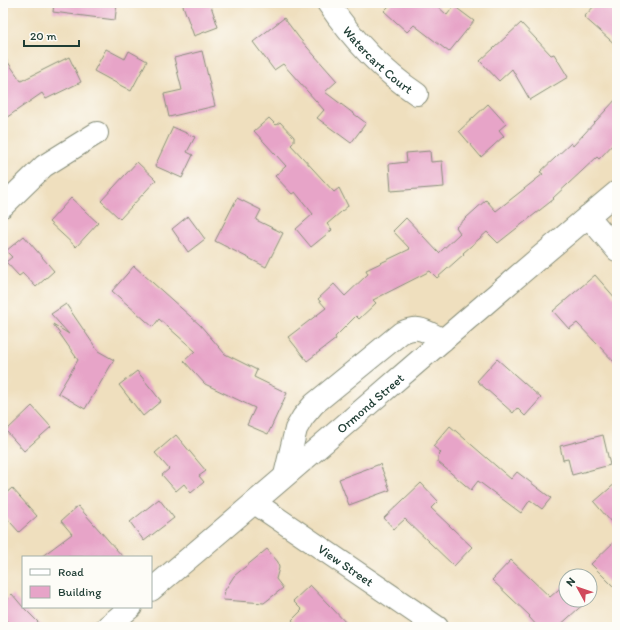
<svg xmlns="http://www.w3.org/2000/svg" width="620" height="630" font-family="Itim,sans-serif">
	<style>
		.building { fill: #e7a4c8 }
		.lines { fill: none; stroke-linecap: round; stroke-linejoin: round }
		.minor-casing { stroke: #878e79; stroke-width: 24 }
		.minor { stroke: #fff; stroke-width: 22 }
		.labels { text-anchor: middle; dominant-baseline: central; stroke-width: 4; stroke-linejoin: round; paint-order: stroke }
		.street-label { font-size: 13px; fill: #1f3d34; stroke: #fdfcf7 }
	</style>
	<rect width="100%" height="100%" fill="#fdfcf7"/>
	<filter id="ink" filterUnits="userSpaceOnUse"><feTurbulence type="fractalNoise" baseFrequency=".025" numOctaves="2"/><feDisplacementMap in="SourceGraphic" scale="8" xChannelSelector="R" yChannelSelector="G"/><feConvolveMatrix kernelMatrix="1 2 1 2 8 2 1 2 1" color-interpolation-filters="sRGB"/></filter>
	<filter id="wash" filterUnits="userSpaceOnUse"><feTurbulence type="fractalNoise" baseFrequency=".012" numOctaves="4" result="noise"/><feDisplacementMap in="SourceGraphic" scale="16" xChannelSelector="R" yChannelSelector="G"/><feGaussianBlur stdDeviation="0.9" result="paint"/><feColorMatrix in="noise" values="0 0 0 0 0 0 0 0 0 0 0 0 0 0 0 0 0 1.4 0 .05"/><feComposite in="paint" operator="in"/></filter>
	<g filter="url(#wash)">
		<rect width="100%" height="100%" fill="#efdfbe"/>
		<g id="blocks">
			<path class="building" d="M 54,3 L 117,3 L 115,20 L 53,12 Z
				M 182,3 L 210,3 L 218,27 L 194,36 Z
				M 392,3 L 434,3 L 447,15 L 454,6 L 474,21 L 449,52 L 414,25 L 407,32 L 384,11 Z
				M 597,3 L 617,3 L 617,46 L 584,17 Z
				M 284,18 L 300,39 L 337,81 L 325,92 L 366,123 L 351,143 L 317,118 L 324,110 L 283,64 L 274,70 L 253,42 Z
				M 521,23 L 551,55 L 554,54 L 568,77 L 530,100 L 512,69 L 499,81 L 480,61 Z
				M 106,49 L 125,59 L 129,51 L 147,61 L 131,91 L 94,71 Z
				M 202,51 L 215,106 L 169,117 L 164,94 L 182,90 L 174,58 Z
				M 3,55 L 21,81 L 69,57 L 81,82 L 46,99 L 42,93 L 3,120 Z
				M 617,98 L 617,140 L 599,159 L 597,157 L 553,198 L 554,199 L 498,243 L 487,232 L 463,253 L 464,254 L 437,278 L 430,271 L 373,300 L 376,303 L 359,319 L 356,316 L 335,337 L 336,339 L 307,361 L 288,337 L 326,308 L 318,299 L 334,284 L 345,296 L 368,274 L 366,270 L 410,249 L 393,231 L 406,218 L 439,253 L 460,233 L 456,227 L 486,200 L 496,211 L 543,174 L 540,172 L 571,143 L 573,146 Z
				M 488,104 L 506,124 L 499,130 L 504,136 L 481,157 L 459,131 Z
				M 269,118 L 276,125 L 280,122 L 294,137 L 294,142 L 291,145 L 334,192 L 339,188 L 348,206 L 327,224 L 332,230 L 311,247 L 296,229 L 313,214 L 295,192 L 292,194 L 275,176 L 286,166 L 254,131 Z
				M 173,127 L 195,137 L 187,152 L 193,155 L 182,178 L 155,166 Z
				M 430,151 L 431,162 L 442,161 L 444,187 L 391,191 L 389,164 L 407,162 L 406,153 Z
				M 137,162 L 156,180 L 120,219 L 101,201 Z
				M 71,198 L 98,223 L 76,247 L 49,222 Z
				M 237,198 L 261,210 L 256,220 L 283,233 L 266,267 L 215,241 Z
				M 188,216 L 205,239 L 188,252 L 172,229 Z
				M 24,236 L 54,271 L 36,287 L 23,273 L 19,276 L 6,262 L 12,257 L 6,251 Z
				M 134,266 L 200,325 L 225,354 L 257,370 L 254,377 L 287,393 L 268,434 L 247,425 L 255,408 L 205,384 L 184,361 L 195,351 L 159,319 L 153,327 L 112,291 Z
				M 595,275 L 617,300 L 617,365 L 577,323 L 569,329 L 553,311 Z
				M 66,304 L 98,351 L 114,360 L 85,409 L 58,393 L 78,360 L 53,324 L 69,334 L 51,314 Z
				M 497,359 L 541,398 L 525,416 L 517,408 L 513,413 L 477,381 Z
				M 137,371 L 161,401 L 143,416 L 119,385 Z
				M 32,406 L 51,427 L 24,451 L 6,431 Z
				M 450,426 L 511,479 L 517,472 L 551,498 L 542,509 L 530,500 L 521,513 L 478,481 L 471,490 L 438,462 L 438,456 L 441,453 L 433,446 Z
				M 176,435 L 206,471 L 199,476 L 204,482 L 191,493 L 184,484 L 176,491 L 162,475 L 169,469 L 155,453 Z
				M 603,435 L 610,465 L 572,475 L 568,459 L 563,460 L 560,446 Z
				M 380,464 L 390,490 L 349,505 L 339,479 Z
				M 617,482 L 617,529 L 594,502 Z
				M 421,483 L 438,501 L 431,508 L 472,547 L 454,566 L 405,519 L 394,529 L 384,518 Z
				M 12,488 L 37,516 L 19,532 L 3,514 L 3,496 Z
				M 159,499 L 174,518 L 144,541 L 130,522 Z
				M 78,506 L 123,557 L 41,557 L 72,534 L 61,521 Z
				M 617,539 L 617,590 L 591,564 Z
				M 267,549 L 278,562 L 279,568 L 276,579 L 283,588 L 264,603 L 223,600 L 225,590 L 234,576 Z
				M 511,560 L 550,597 L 566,583 L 566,600 L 588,600 L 558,627 L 538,627 L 529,617 L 530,616 L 492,580 Z
				M 310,585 L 350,627 L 298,627 L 292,620 L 302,610 L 293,601 Z
				M 12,594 L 23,607 L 43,627 L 12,627 L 3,617 L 3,603 Z"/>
		</g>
	</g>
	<g filter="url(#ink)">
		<use href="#blocks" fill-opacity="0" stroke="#878e79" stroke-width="1"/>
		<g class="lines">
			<g class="minor-casing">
				<g id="minor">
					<path id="s1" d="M 328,3 C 353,40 381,70 417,94"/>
					<path d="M 3,206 L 44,166 L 97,133"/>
					<path d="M 588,216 L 617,250"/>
					<path d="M 285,475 L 296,429 L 303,417 L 314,404 L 401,333 C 420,324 425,331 443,340"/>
					<path id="s2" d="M 255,503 L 437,627"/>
					<path id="s3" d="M 151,590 C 308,459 460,323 617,192"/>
					<path d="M 107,627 L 131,607"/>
				</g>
			</g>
			<use href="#minor" class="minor"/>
		</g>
	</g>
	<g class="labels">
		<g class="street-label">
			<text stroke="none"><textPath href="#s1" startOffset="76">Watercart Court</textPath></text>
			<text stroke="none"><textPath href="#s3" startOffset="288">Ormond Street</textPath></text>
			<text stroke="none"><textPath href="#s2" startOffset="110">View Street</textPath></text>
		</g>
	</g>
	<rect width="620" height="630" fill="none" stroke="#fdfcf7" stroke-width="16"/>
	<rect x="22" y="556" width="130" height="52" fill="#fdfcf7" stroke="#a4b0a9"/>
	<rect x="30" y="569" width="20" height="6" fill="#ffffff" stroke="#a4b0a9"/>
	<text x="58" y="576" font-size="12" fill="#1f3d34">Road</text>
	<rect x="30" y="586" width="20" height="12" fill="#e7a4c8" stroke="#a4b0a9"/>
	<text x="58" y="596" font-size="12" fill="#1f3d34">Building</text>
	<g transform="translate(578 588) rotate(310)"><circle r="19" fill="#fdfcf7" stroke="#a4b0a9"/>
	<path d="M0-3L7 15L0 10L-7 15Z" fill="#d1495b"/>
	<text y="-6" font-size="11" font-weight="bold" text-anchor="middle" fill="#1f3d34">N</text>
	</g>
	<path d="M24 40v6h55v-6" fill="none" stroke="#1f3d34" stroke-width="2"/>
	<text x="30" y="40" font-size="12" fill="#1f3d34" stroke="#fdfcf7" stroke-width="3" paint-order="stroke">20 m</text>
</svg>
